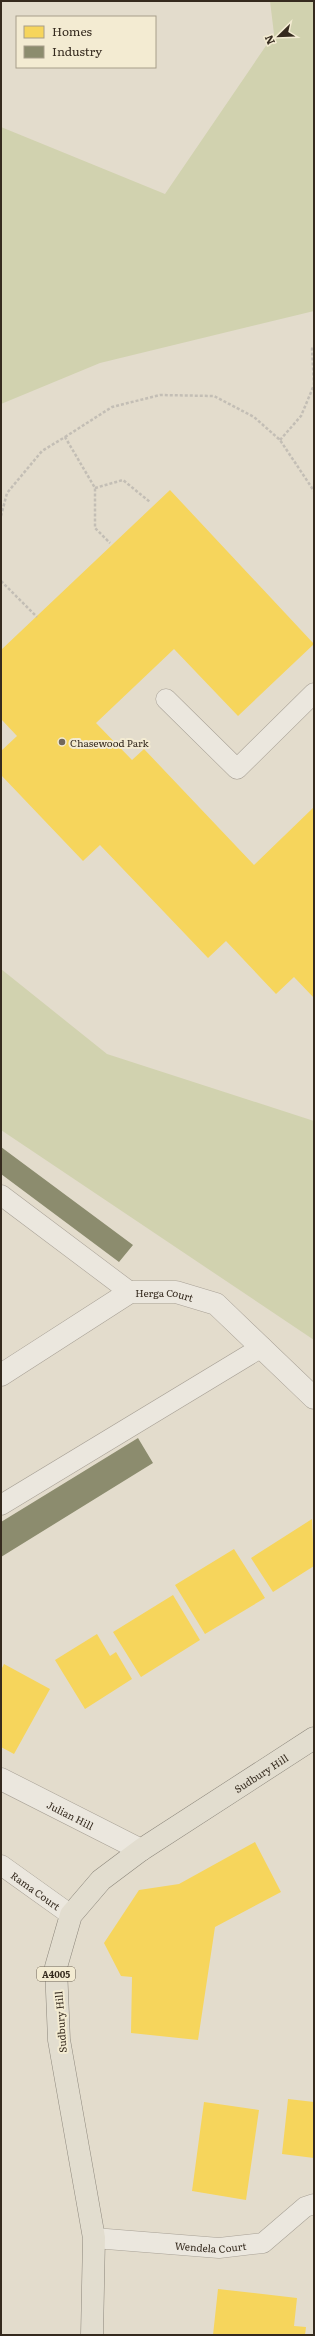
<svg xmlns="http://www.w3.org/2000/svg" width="315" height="2336" font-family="Literata,serif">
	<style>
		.green { fill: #d1d2af }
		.homes { fill: #f6d55c }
		.industry { fill: #8c8c6e }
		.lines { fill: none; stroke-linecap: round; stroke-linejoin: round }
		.lane-casing { stroke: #a8a196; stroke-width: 21 }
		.street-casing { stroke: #a8a196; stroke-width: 23 }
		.primary-casing { stroke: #8d877c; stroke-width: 23 }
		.path { stroke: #c3beb5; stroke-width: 2.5; stroke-dasharray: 3 2; stroke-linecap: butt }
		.lane { stroke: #ebe7de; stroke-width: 20 }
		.street { stroke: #ebe7de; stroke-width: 22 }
		.primary { stroke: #e2ddcf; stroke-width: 22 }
		.poi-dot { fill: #72685b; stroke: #f3ebd2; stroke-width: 1.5 }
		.labels { text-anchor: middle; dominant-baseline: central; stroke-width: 4; stroke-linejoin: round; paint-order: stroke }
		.shield { fill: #f3ebd2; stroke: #6e6454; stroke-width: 1 }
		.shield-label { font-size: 9px; font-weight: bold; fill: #352a1e }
		.poi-label { font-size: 10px; fill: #352a1e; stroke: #f3ebd2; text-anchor: start }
		.street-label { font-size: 10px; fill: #352a1e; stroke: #f3ebd2 }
	</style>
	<rect width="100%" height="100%" fill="#e3dccc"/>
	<path class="green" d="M 270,1 L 314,1 L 314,311 L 100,363 L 1,404 L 1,127 L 165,194 L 274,34 Z
		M 1,969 L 107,1054 L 314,1121 L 314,1340 L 1,1130 Z"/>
	<path class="homes" d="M 170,490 L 314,644 L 238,716 L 174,649 L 96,723 L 132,760 L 144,749 L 254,865 L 314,807 L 314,998 L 294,977 L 276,994 L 226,941 L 208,958 L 100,845 L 83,861 L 1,775 L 1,751 L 17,736 L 1,719 L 1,650 Z
		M 312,1519 L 314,1566 L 273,1592 L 251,1558 Z
		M 234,1549 L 265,1598 L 205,1634 L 175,1585 Z
		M 173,1595 L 200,1640 L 141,1677 L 113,1632 Z
		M 97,1634 L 110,1656 L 116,1652 L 132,1679 L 85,1709 L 55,1660 Z
		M 4,1664 L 50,1689 L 14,1754 L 1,1747 L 1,1670 Z
		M 255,1842 L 281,1892 L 215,1927 L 198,2040 L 131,2033 L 132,1977 L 121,1976 L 104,1943 L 139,1890 L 179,1884 Z
		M 288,2099 L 314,2102 L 314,2158 L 282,2154 Z
		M 204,2102 L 259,2110 L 246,2200 L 192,2191 Z
		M 218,2289 L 297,2298 L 294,2326 L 306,2327 L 305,2335 L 213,2335 Z"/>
	<path class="industry" d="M 1,1147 L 133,1245 L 119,1262 L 1,1174 Z
		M 138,1438 L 153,1463 L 1,1557 L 1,1522 Z"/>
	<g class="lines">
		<g class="lane-casing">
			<g id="lane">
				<path d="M 166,699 L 237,769 L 314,693"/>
				<path d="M 1,1195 L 130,1292"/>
				<path d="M 1,1505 L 262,1347"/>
				<path id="s1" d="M 1,1865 L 71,1915"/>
				<path id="s2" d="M 94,2238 L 219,2248 L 263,2243 L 305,2207 L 314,2204"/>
			</g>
		</g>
		<g class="street-casing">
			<g id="street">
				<path id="s3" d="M 1,1375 L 130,1292 L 176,1292 L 216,1304 L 314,1398"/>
				<path id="s4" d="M 1,1779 L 141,1850"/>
			</g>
		</g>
		<g class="primary-casing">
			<g id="primary">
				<path id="s5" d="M 92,2335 L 94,2238 L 59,2040 L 56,1967 L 71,1915 L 101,1880 L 141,1850 L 314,1738"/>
			</g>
		</g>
		<path class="path" d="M 65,437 L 112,407 L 160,395 L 214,396 L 254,417 L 280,440 L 314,491
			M 280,440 L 301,416 L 314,385 L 312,349 L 314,346
			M 95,488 L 123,480 L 150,502
			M 1,516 L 7,493 L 42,451 L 65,437 L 95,488 L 95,528 L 110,543
			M 1,581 L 37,617"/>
		<use href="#lane" class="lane"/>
		<use href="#street" class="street"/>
		<use href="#primary" class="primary"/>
	</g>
	<circle class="poi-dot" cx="62" cy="742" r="4"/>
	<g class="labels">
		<rect class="shield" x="37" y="1967" width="38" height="14" rx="3"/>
		<g class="shield-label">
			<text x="56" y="1974">A4005</text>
		</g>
		<g class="poi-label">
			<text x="70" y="742">Chasewood Park</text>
		</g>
		<g class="street-label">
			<text stroke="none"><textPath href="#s3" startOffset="188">Herga Court</textPath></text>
			<text stroke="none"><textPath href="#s5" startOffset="664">Sudbury Hill</textPath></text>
			<text stroke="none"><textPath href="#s4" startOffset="78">Julian Hill</textPath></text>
			<text stroke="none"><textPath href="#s1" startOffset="43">Rama Court</textPath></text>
			<text transform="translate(60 2022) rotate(-94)">Sudbury Hill</text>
			<text stroke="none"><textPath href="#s2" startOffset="117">Wendela Court</textPath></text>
		</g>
	</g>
	<rect width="315" height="2336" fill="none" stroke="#352a1e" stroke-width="4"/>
	<rect x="16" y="16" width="140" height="52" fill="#f3ebd2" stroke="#a79e8a"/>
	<rect x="24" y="26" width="20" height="12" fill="#f6d55c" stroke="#a79e8a"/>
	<text x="52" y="36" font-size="12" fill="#352a1e">Homes</text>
	<rect x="24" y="46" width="20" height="12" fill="#8c8c6e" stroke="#a79e8a"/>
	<text x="52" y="56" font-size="12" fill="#352a1e">Industry</text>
	<g transform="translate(279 36) rotate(247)" stroke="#f3ebd2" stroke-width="3" paint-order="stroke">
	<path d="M0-3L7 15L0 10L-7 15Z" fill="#352a1e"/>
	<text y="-6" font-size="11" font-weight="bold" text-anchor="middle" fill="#352a1e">N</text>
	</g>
</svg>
